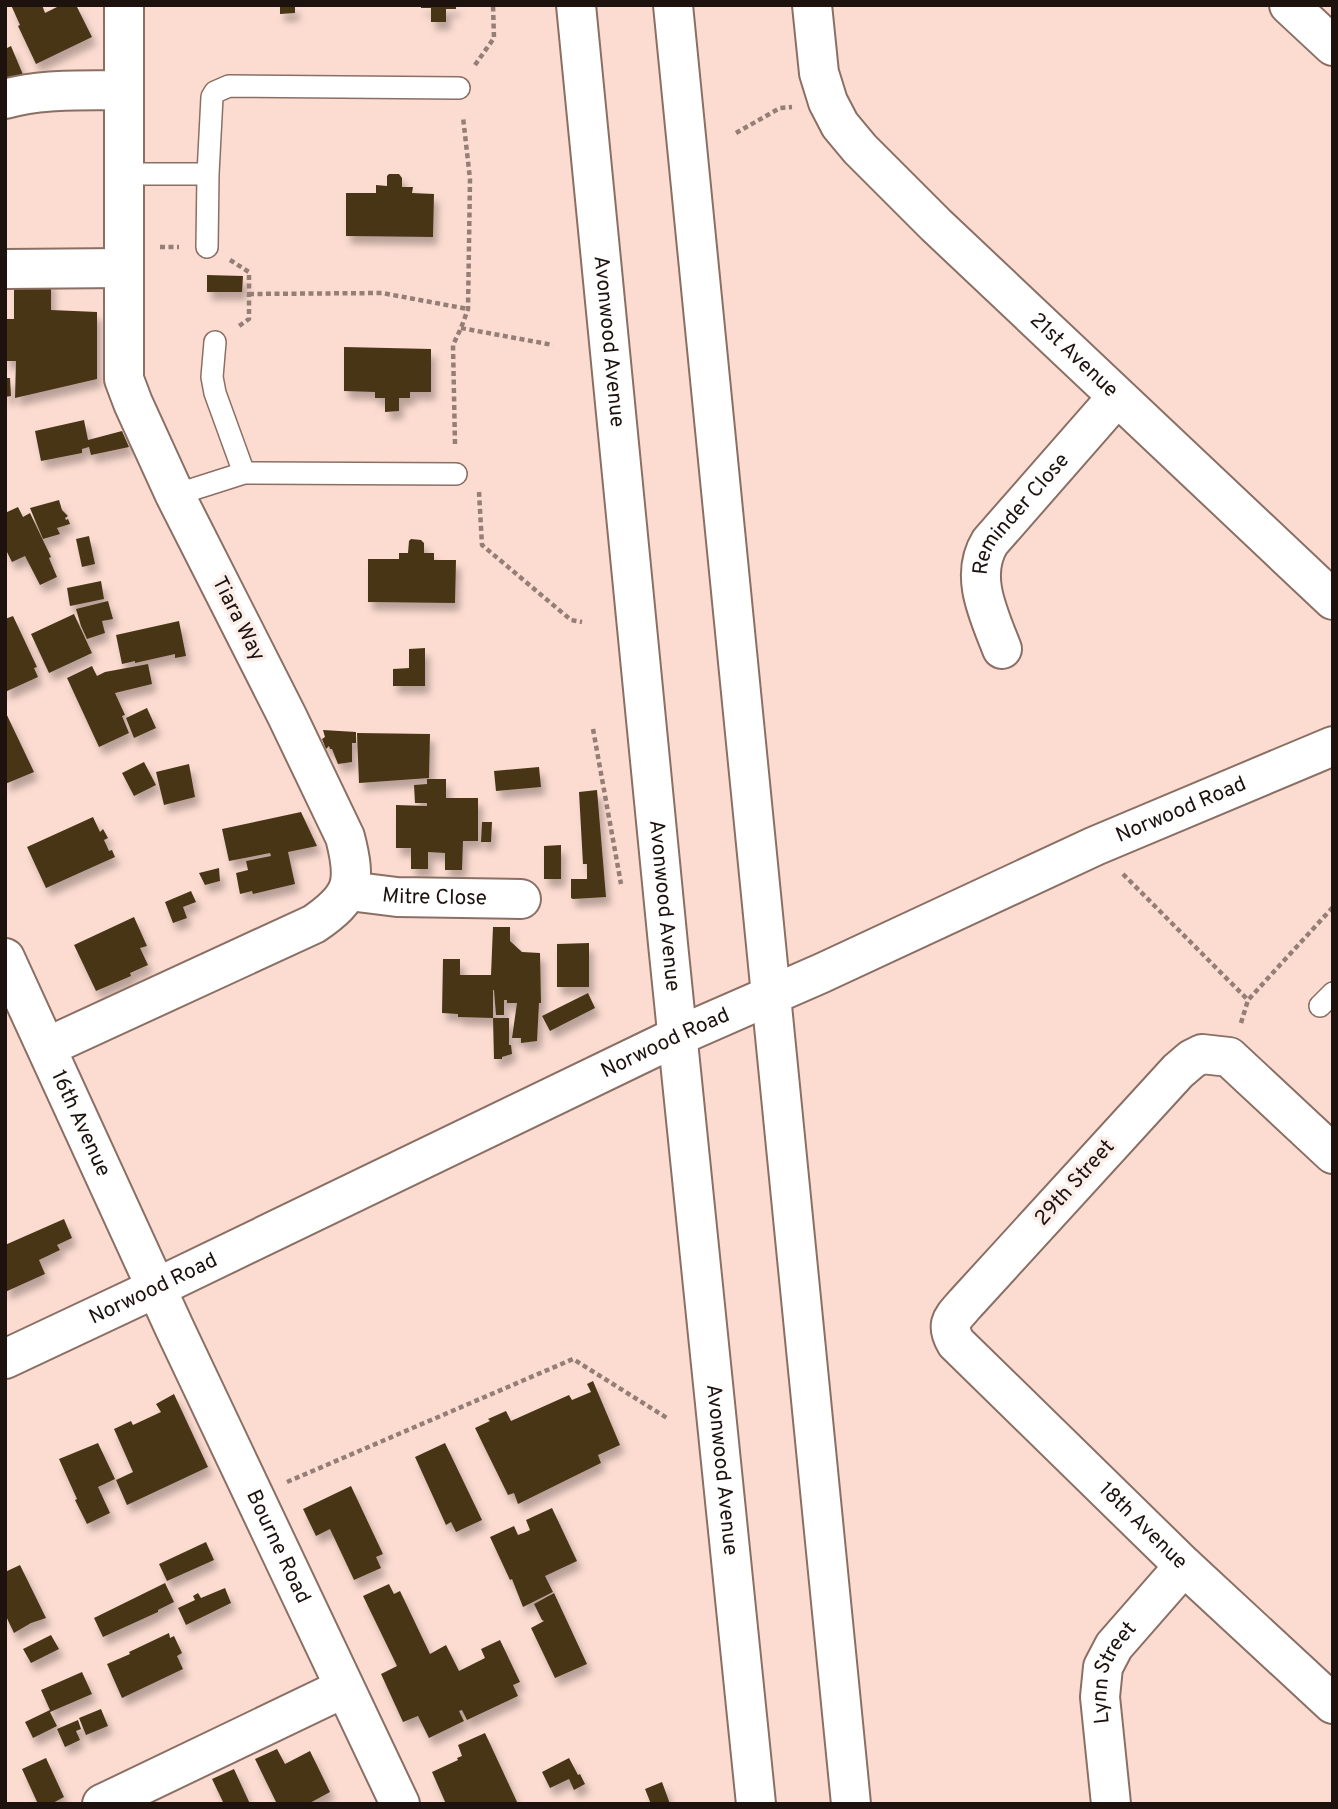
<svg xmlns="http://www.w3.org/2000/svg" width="1338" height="1809" font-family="Overpass,sans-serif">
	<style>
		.building { fill: #473518; filter: url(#shadow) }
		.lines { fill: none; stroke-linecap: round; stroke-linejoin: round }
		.service-casing { stroke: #8a6f64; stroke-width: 24 }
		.minor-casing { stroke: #8a6f64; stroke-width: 42 }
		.tertiary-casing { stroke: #8a6f64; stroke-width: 42 }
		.secondary-casing { stroke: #8a6f64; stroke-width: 42 }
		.path { stroke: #947e76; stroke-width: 4.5; stroke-dasharray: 5 3.5; stroke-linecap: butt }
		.service { stroke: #fff; stroke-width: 21 }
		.minor { stroke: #fff; stroke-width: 38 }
		.tertiary { stroke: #fff; stroke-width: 38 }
		.secondary { stroke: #fff; stroke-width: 38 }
		.labels { text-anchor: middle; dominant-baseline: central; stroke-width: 7; stroke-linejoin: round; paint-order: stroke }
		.street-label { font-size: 21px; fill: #1d120e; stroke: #fbeee9 }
	</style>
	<defs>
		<filter id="shadow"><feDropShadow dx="4.5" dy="8" stdDeviation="3.5" flood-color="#0004"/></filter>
	</defs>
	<rect width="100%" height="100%" fill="#fcdcd1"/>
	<path class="building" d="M 11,5 L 42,5 L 45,13 L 61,5 L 76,5 L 92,37 L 36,64 L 18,26 L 20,25 Z
		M 280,5 L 295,5 L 295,13 L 280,14 Z
		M 421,5 L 456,5 L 456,9 L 446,9 L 446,22 L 431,22 L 431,8 L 421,8 Z
		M 11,46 L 24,77 L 5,85 L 5,49 Z
		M 389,174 L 399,174 L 402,178 L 402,187 L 413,187 L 412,193 L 434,194 L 433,237 L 346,236 L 346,193 L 376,193 L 376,185 L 387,186 L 387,176 Z
		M 207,275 L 243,276 L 242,292 L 207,292 Z
		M 14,280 L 51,280 L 51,310 L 97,312 L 97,379 L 15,398 L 16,361 L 5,361 L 5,319 L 14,319 Z
		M 344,347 L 431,349 L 431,392 L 410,392 L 410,398 L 399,398 L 399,411 L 385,412 L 385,398 L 375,398 L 375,392 L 344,391 Z
		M 5,378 L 10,378 L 11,396 L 5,397 Z
		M 84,420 L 88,440 L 122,431 L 129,447 L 91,455 L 89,447 L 82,449 L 82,453 L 41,461 L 35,431 Z
		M 59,500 L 62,510 L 68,516 L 65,518 L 66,520 L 68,519 L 70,524 L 57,528 L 60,534 L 43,539 L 30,508 Z
		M 18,507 L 23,517 L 30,513 L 51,557 L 49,558 L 57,577 L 40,585 L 25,556 L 12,562 L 5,548 L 5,513 Z
		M 89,536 L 95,564 L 82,567 L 76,539 Z
		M 411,539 L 421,540 L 424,543 L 424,553 L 434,553 L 434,560 L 456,560 L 455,603 L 368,602 L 368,559 L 399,559 L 399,553 L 408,553 L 409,541 Z
		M 101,581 L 104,599 L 70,606 L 67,588 Z
		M 108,601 L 113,619 L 102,621 L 105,633 L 87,639 L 81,626 L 76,609 Z
		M 74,614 L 92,653 L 49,673 L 31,634 Z
		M 13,616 L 37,667 L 34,668 L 38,677 L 5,692 L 5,619 Z
		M 179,621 L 186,656 L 175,658 L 175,654 L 135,663 L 135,661 L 122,664 L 116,635 Z
		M 425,648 L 425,686 L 393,686 L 393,669 L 409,668 L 409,649 Z
		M 148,664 L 152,684 L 115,693 L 125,715 L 122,716 L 129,733 L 99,747 L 67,678 L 92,666 L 97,676 L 105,672 Z
		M 147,708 L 156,728 L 134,738 L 126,718 Z
		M 5,711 L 34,772 L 5,784 Z
		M 323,730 L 356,732 L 356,743 L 352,743 L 352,762 L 338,764 L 332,749 L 330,749 L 329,746 L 326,749 L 322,739 L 325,737 Z
		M 357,733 L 430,734 L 429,778 L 359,783 Z
		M 144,762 L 156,785 L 134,796 L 122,773 Z
		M 189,764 L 195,797 L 164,805 L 156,772 Z
		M 539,767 L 541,787 L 496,791 L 494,771 Z
		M 427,779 L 446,779 L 446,798 L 478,798 L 478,841 L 463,841 L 462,870 L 445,870 L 445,853 L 428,852 L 428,869 L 411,869 L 411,848 L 396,848 L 396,805 L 427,806 L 427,803 L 415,803 L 414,785 L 427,784 Z
		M 597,790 L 606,897 L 573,899 L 571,898 L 571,879 L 587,879 L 587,864 L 583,864 L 579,792 Z
		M 301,812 L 317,846 L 288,852 L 295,884 L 253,894 L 252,891 L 240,894 L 236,873 L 248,870 L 246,861 L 271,856 L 270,853 L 229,861 L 222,829 Z
		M 93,817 L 100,832 L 103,829 L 108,838 L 104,840 L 109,851 L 112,850 L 115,857 L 46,888 L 27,847 Z
		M 482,822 L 492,822 L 491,842 L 481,842 Z
		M 561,845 L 561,879 L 544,879 L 544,846 Z
		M 219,868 L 220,881 L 205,885 L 199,873 Z
		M 191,891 L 196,902 L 183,907 L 187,918 L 173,923 L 165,902 Z
		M 134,917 L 147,946 L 140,948 L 148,965 L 130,973 L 131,976 L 96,991 L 74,945 Z
		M 493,927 L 510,927 L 510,941 L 522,952 L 540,953 L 541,1003 L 539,1003 L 537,1041 L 521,1043 L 521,1038 L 512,1038 L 517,1003 L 507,1003 L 507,1000 L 504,1000 L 504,1015 L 496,1015 L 494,990 L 493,990 L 493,1018 L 458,1017 L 458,1014 L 442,1013 L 443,959 L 460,959 L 460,975 L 491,975 Z
		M 589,943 L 589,987 L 557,987 L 557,944 Z
		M 588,993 L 595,1008 L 550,1031 L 542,1016 Z
		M 493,1018 L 509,1018 L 509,1045 L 511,1045 L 512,1054 L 502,1057 L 502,1059 L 494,1059 Z
		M 64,1219 L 72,1238 L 57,1245 L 60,1250 L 39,1260 L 45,1274 L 5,1292 L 5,1245 Z
		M 593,1381 L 620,1445 L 598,1455 L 601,1463 L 518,1504 L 514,1493 L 508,1495 L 475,1428 L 490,1421 L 488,1419 L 506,1411 L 511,1421 L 569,1395 L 572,1400 L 591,1392 L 587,1384 Z
		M 174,1394 L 208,1467 L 127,1505 L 116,1480 L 133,1472 L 114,1429 L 131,1421 L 133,1425 L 161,1412 L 156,1404 Z
		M 98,1443 L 115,1479 L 98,1487 L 110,1513 L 87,1524 L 75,1500 L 77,1499 L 59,1459 Z
		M 445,1443 L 482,1520 L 456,1532 L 451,1522 L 446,1525 L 415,1457 Z
		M 351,1486 L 383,1554 L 376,1557 L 381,1568 L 354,1580 L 330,1529 L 316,1536 L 303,1509 Z
		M 552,1508 L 577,1561 L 545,1576 L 553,1592 L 523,1607 L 512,1579 L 510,1580 L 490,1537 L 514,1526 L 518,1535 L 526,1532 L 530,1530 L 526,1520 Z
		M 206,1542 L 214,1560 L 167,1581 L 159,1564 Z
		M 20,1565 L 46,1618 L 31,1623 L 14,1633 L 5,1614 L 5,1572 Z
		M 165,1583 L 174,1602 L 158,1610 L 158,1612 L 103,1637 L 94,1618 Z
		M 389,1584 L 394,1594 L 400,1591 L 430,1654 L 446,1645 L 459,1671 L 485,1658 L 481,1649 L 500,1640 L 520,1682 L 513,1685 L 518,1696 L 467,1720 L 462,1710 L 459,1711 L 464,1721 L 429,1738 L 418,1716 L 403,1722 L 381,1674 L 397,1666 L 363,1596 Z
		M 225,1588 L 231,1603 L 186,1625 L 178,1608 L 195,1600 L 193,1596 L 198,1593 L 201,1598 Z
		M 554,1593 L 587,1664 L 555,1678 L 531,1628 L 544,1621 L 542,1620 L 534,1604 Z
		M 169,1633 L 170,1638 L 174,1636 L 182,1653 L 177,1656 L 183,1669 L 122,1698 L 107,1664 L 130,1654 L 129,1652 Z
		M 51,1635 L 59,1649 L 31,1663 L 23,1649 Z
		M 82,1672 L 92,1694 L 50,1712 L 57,1726 L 33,1738 L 25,1722 L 50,1710 L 41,1690 Z
		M 101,1709 L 108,1726 L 86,1735 L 79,1718 Z
		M 78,1720 L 81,1729 L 76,1731 L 80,1740 L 65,1747 L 57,1729 Z
		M 485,1733 L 518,1804 L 446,1804 L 432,1772 L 458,1760 L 457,1758 L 462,1756 L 458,1745 Z
		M 277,1749 L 285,1764 L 310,1751 L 330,1792 L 308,1804 L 277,1804 L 255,1759 Z
		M 46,1758 L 64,1797 L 51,1804 L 38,1804 L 22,1769 Z
		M 569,1758 L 578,1775 L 580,1774 L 585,1784 L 574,1790 L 569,1779 L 550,1788 L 542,1772 Z
		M 234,1769 L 250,1804 L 224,1804 L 212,1779 Z
		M 662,1782 L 670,1804 L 651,1804 L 645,1789 Z"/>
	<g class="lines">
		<g class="service-casing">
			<path id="service" d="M 123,174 L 208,174 L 212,97 L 215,92 L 229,86 L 459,88
				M 207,247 L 208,174
				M 215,342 L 212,377 L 215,393 L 244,473
				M 175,495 L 244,473 L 456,474
				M 1320,1006 L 1333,993"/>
		</g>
		<g class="minor-casing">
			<g id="minor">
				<path id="s1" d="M 812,5 L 819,73 L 828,102 L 840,125 L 860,149 L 936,225 L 1333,600"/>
				<path d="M 1289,5 L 1333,46"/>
				<path d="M 5,99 C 43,88 84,91 124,90"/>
				<path d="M 5,269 L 123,268"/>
				<path id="s2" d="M 1002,649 C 989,615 969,576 990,542 L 1117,397"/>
				<path id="s3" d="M 349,891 L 397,897 L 521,899"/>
				<path id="s4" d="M 5,958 L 175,1329 L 400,1804"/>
				<path d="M 47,1047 L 314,924 C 353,897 357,883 345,837 L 287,716 L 175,495 L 133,403 L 124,379 L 124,5"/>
				<path id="s5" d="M 1333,1154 L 1229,1057 L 1202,1054 L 1192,1059 L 1178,1071 L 965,1304 C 952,1319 945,1324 956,1343 L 1184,1566 L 1333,1704"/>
				<path d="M 102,1804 L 344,1688"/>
				<path id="s6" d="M 1111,1804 L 1100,1697 L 1103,1667 L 1114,1646 L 1184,1566"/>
			</g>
		</g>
		<g class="tertiary-casing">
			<g id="tertiary">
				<path id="s7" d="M 5,1359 L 156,1288 L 678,1036 L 822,973 L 1095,846 L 1333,746"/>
			</g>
		</g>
		<g class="secondary-casing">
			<g id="secondary">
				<path id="s8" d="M 576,5 L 668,944 L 756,1804"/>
				<path d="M 673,5 C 730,605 794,1204 851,1804"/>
			</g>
		</g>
		<path class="path" d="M 475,65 L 494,38 L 493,5
			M 736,133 L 780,108 L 792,107
			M 160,247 L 179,247
			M 230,260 L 249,272 L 249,319 L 239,326
			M 249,294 L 382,293 L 468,309
			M 461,328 L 553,345
			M 455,444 L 453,345 L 461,328 L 468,309 L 470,179 L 463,117
			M 479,492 L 482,545 L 571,620 L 582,622
			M 593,729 L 621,884
			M 1123,874 L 1248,1000
			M 1241,1023 L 1248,1000 L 1333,907
			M 287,1482 L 573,1359 L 667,1418"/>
		<use href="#service" class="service"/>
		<use href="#minor" class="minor"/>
		<use href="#tertiary" class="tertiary"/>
		<use href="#secondary" class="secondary"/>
	</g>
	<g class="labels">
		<g class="street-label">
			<text stroke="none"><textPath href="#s8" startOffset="338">Avonwood Avenue</textPath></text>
			<text stroke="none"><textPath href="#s1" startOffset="453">21st Avenue</textPath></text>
			<text stroke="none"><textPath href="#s2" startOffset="152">Reminder Close</textPath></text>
			<text transform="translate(238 619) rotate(63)">Tiara Way</text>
			<text stroke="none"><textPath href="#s7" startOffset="1298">Norwood Road</textPath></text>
			<text stroke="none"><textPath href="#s3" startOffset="86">Mitre Close</textPath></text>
			<text stroke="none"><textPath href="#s8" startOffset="905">Avonwood Avenue</textPath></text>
			<text stroke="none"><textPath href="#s7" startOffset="732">Norwood Road</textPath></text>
			<text stroke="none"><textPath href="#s4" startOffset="182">16th Avenue</textPath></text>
			<text transform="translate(1075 1183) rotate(-48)">29th Street</text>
			<text stroke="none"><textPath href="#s7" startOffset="164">Norwood Road</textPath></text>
			<text stroke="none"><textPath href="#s8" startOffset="1472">Avonwood Avenue</textPath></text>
			<text stroke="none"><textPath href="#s5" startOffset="821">18th Avenue</textPath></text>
			<text stroke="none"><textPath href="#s4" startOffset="649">Bourne Road</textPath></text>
			<text stroke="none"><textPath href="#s6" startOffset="135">Lynn Street</textPath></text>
		</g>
	</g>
	<rect width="1338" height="1809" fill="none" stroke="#1d120e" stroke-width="14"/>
</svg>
